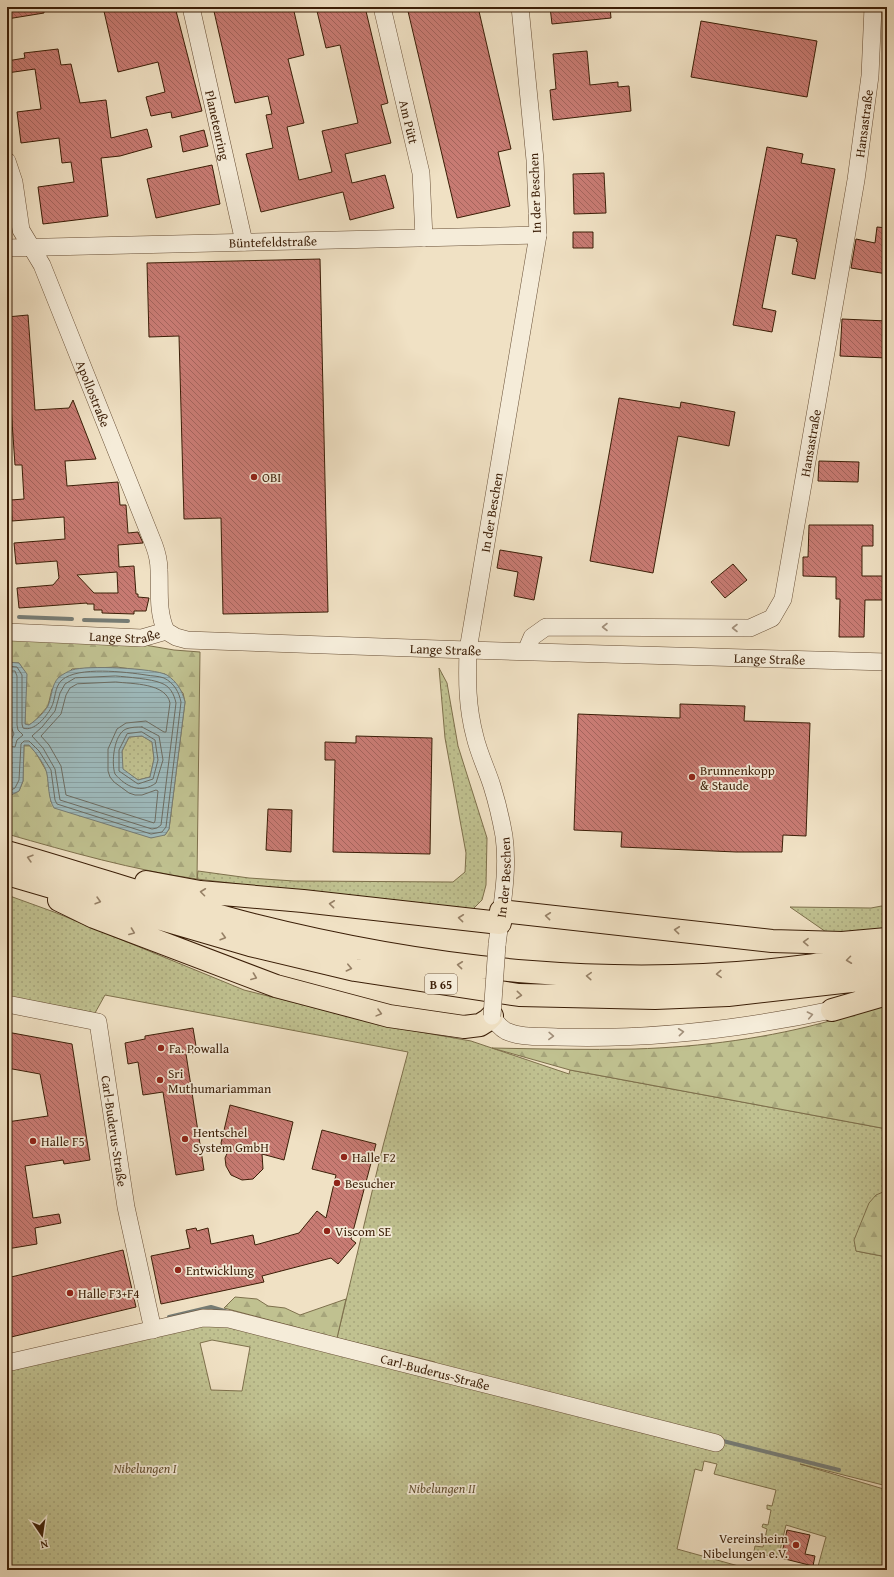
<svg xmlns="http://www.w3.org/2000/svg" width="894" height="1577" font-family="'Gentium Book Plus',serif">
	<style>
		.green { fill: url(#green-dots); stroke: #7e704c; fill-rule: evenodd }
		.forest { fill: url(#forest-firs); stroke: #7e704c }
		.water { fill: url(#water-rules); stroke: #767c75; fill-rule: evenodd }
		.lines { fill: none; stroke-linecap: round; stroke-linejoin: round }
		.shore { stroke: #6c6c62; stroke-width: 1 }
		.stream { stroke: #767c75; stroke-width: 4 }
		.building { fill: url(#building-back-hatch); stroke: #3b1e07; fill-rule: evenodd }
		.minor-casing { stroke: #684f36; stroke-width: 18 }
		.highway-casing { stroke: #3b1e07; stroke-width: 24 }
		.minor { stroke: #f5ecd9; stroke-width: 17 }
		.highway { stroke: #f0e1c4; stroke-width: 22 }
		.minor-bridge-casing { stroke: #684f36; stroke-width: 18; stroke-linecap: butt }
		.minor-bridge { stroke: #f5ecd9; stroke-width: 17 }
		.oneway { stroke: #a18f7a }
		.oneway2 { stroke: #968066 }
		.poi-dot { fill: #8f2418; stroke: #f5ecd9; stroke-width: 1.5 }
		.labels { text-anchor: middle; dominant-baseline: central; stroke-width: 3.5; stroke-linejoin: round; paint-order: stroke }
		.shield { fill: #f5ecd9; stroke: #735c46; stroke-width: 1 }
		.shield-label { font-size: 12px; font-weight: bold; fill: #3b1e07 }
		.street-label { font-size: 13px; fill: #3b1e07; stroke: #f5ecd9 }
		.poi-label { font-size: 13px; fill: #3b1e07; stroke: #f5ecd9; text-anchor: start }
		.park-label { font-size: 13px; font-style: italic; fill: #634f30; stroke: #f5ecd9 }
	</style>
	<defs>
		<pattern id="green-dots" width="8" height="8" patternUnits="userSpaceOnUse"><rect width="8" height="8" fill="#c0c190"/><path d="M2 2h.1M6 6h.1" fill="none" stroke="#a6a57b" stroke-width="1.8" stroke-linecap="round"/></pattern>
		<pattern id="forest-firs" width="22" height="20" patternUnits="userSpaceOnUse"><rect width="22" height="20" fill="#c0c190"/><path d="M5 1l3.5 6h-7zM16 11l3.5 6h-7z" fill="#a6a57b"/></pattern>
		<pattern id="water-rules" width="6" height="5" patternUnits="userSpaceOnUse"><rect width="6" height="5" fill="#9ebbbe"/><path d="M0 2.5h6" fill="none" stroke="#89a0a2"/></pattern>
		<pattern id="building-back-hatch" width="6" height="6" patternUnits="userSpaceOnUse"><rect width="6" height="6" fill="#c87b73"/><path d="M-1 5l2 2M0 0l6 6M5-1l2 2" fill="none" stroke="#a4645c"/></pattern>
	</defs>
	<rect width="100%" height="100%" fill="#f0e1c4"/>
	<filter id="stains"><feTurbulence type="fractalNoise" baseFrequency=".005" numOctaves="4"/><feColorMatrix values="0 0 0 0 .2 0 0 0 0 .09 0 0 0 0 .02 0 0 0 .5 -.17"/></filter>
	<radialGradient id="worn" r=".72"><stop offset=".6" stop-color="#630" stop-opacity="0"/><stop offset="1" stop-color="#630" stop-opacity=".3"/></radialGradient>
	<path class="green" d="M 439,668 L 447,683 L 458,746 L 487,838 L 486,885 L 482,900 L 472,910 L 444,909 L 197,879 L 198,871 L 249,878 L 294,881 L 453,882 L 465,872 L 466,853 L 445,738 Z
		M 142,736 L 152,741 L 154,759 L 150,777 L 138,780 L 122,769 L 122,751 L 129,737 Z
		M 7,895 L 54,912 L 244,990 L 392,1027 L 471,1041 L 569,1074 L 570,1070 L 887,1129 L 887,1192 L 883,1192 L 856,1251 L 887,1257 L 887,1486 L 800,1464 L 887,1490 L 887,1570 L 817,1570 L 826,1537 L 786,1525 L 778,1559 L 754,1551 L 755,1546 L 763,1547 L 767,1529 L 762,1527 L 763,1524 L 768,1525 L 771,1510 L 767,1509 L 767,1505 L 772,1506 L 776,1490 L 714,1474 L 717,1464 L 704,1461 L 702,1471 L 695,1469 L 677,1549 L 753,1570 L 7,1570 L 7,1363 L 202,1320 L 432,1371 L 435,1362 L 337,1338 L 383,1146 L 408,1052 L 105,995 L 95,1013 L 7,996 ZM 212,1340 L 250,1347 L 242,1391 L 211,1390 L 200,1343 Z
		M 887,905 L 887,938 L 842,943 L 790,907 L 871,908 Z"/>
	<path class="forest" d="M 7,639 L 133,643 L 174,650 L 200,652 L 197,879 C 133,870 70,852 7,834 L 7,797 L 19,791 L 23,781 L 24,745 L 29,745 L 36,753 L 47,772 L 51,802 L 165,835 L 169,829 L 185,702 L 183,693 L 165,674 L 117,667 L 72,669 L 52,689 L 48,706 L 35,721 L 29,725 L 25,725 L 26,674 L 19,663 L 7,662 Z
		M 887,999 L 887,1129 L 570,1070 L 492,1048 C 540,1049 588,1050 635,1049 C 701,1047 770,1038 833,1020 C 851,1015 869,1006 887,999 Z
		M 883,1192 L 887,1192 L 887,1257 L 856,1251 L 854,1240 L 869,1203 L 876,1195 Z
		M 235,1297 L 257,1299 L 268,1306 L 285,1308 L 300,1315 L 346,1299 L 337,1338 L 224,1308 Z"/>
	<path class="water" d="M 7,662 L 19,663 L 27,674 L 25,724 L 29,725 C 35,721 44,713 48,706 C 52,697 51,685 59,677 C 62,675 68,671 72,670 C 86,665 154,668 167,675 C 177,682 182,690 185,702 L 169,829 L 165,835 L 151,838 L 54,808 C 48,798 49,786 47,774 C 45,764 36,753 29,745 L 24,745 L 23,781 L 19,791 L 7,797 L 7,767 L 12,764 L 10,756 L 7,755 ZM 142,736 L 152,742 L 154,759 L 150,777 L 138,780 L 123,769 L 122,751 L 129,737 Z"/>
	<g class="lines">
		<path class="shore" d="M 7,666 L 17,667 L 22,675 L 22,724 L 23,728 C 34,732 46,717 51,708 C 56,699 54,687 62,680 C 78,666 126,672 146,675 C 151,676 159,676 164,678 C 174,683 179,692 181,702 L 166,827 L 162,832 L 151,834 L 57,804 L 55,800 L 51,770 L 39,751 L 29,741 L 24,741 L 21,744 L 19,780 L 15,788 L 7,792
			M 7,671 L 15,671 L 17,676 L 17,725 L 18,730 L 23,735 L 17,740 L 15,747 L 7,746
			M 116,676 C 127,677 152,679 161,683 C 170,686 174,694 176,703 L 161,825 L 157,828 L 152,829 L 60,800 L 55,769 L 43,748 L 32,736 L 42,727 L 55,711 L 60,693 L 65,684 L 75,678 Z
			M 7,677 L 11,679 L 10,724 L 14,734 L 11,740 L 7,740
			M 116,682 C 133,684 166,683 170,703 L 166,732 L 164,732 L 146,721 L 126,723 L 117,729 L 108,749 L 108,771 L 110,777 L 114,782 L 129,793 L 135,795 L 142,795 L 156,790 L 158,791 L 155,821 L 154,823 L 66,795 L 61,766 L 49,745 L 41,736 L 61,714 L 66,695 L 70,688 L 77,684 Z
			M 142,727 L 159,736 L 163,760 L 156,783 C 141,794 126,787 115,774 C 111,763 114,734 126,729 C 131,727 137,727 142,727 Z
			M 142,732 L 155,740 L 158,760 L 153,779 L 138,784 L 119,771 L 119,750 L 127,734 Z"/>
		<path class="stream" d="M 19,617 L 72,619
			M 84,620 L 128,621
			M 169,1317 L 211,1307 L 228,1312
			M 719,1440 L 839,1470"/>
	</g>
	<path class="building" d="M 7,7 L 44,7 L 44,13 L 7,19 Z
		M 103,7 L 175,7 L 202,111 L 172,118 L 171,112 L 151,116 L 146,97 L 165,92 L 158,62 L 118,72 Z
		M 213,7 L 293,7 L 304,55 L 288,59 L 304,123 L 287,127 L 299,180 L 332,172 L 322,131 L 358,123 L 340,45 L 326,48 L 316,7 L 365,7 L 388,103 L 381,105 L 391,143 L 345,154 L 352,183 L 385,175 L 394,208 L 350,220 L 343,192 L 261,212 L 246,154 L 273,148 L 266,115 L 272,114 L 268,96 L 235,103 Z
		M 407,7 L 478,7 L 511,149 L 498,152 L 510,206 L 457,218 Z
		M 550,7 L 610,7 L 611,18 L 552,24 Z
		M 701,21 L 817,41 L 807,97 L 691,77 Z
		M 58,49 L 61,65 L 71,64 L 80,103 L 106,100 L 111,138 L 147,129 L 152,147 L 120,156 L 101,158 L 108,216 L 43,224 L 38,187 L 74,182 L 71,162 L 62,163 L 59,138 L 21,143 L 17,112 L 41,109 L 35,69 L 7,73 L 7,61 L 25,58 L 24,53 Z
		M 587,51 L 590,85 L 618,82 L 618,87 L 629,86 L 631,111 L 553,120 L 550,90 L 556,89 L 553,54 Z
		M 204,130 L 208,146 L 183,152 L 180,136 Z
		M 767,147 L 803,154 L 801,163 L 835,169 L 815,279 L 792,274 L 798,242 L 796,241 L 797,239 L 776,235 L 762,308 L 776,311 L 772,332 L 733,325 Z
		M 212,165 L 220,204 L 156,218 L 147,179 Z
		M 604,173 L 606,213 L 574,214 L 573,174 Z
		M 877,227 L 887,228 L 887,274 L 851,268 L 856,239 L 875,243 Z
		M 573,232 L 593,232 L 593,248 L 573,248 Z
		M 320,259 L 328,612 L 223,614 L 221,518 L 184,519 L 179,336 L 149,337 L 147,263 Z
		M 28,315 L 35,410 L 69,408 L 73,400 L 96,459 L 65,461 L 67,486 L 118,482 L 120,505 L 126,505 L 128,533 L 138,532 L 143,543 L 118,545 L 119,567 L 134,566 L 136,594 L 138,594 L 138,597 L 149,598 L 146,611 L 134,611 L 134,614 L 102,613 L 102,610 L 94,610 L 94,604 L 87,604 L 87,603 L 19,608 L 17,588 L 53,585 L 59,578 L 57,561 L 16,564 L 14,543 L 65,539 L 64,517 L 12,521 L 11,500 L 24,499 L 22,465 L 15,465 L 7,349 L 7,317 ZM 117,572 L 118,593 L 94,593 L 77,575 Z
		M 842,319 L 887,321 L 887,358 L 840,356 Z
		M 619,398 L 680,408 L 681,402 L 735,412 L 729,446 L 678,436 L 653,573 L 590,561 Z
		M 819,461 L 859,462 L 858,482 L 818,481 Z
		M 809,525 L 873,525 L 873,546 L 862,546 L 862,576 L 887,576 L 887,600 L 865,600 L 864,637 L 839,637 L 840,599 L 836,599 L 836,577 L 803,576 L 803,557 L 808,557 Z
		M 500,550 L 542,557 L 534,600 L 514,596 L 518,572 L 497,568 Z
		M 733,564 L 747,580 L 725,598 L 711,582 Z
		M 680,704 L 745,706 L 744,721 L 810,723 L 806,836 L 783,835 L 782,852 L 736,852 L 621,847 L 622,832 L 574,830 L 578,714 L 680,718 Z
		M 356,736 L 432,738 L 430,854 L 333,852 L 335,760 L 325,760 L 325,742 L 356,743 Z
		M 268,809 L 292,810 L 291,852 L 266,850 Z
		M 193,1028 L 197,1052 L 186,1054 L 204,1170 L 176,1175 L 163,1092 L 143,1095 L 138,1062 L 128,1064 L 125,1043 L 145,1039 L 145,1036 Z
		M 7,1032 L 72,1044 L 90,1160 L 64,1164 L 63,1160 L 25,1166 L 33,1218 L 59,1214 L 61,1223 L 35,1228 L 37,1244 L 7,1249 L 7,1122 L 48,1116 L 40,1074 L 7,1068 Z
		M 230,1105 L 293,1122 L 284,1160 L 262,1154 L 263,1169 L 253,1179 L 242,1180 L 231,1175 L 226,1166 L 225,1158 L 229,1149 L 222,1147 L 221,1143 Z
		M 322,1130 L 376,1144 L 351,1239 L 356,1243 L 338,1264 L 331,1258 L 262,1276 L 264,1282 L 161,1304 L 151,1256 L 190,1248 L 186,1230 L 196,1228 L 197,1231 L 208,1228 L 211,1244 L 253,1235 L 255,1245 L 299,1233 L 317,1211 L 326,1218 L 336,1175 L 312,1169 Z
		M 123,1250 L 136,1307 L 7,1338 L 7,1278 Z
		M 787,1530 L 810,1535 L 805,1554 L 815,1556 L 813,1566 L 781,1558 Z"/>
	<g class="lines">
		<g class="minor-casing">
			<g id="minor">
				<path id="s1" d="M 191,7 L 244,242"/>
				<path id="s2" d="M 382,7 L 421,173 L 424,238"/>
				<path id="s3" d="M 7,161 L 14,182 L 21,230 L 42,265 L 154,545 C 157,553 159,561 159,570 C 160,591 157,611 166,631"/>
				<path id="s4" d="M 7,248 L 538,235"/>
				<path id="s5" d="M 7,632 L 142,638 L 166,631 L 176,637 L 187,640 L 468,650 L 887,662"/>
				<path id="s6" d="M 526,651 L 532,637 L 546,627 L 750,628 L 772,618 L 783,599 L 856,180 L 870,76 L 873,7"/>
				<path id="s7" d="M 497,945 C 501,910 509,872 504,836 C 501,819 497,802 492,786 C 487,770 479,754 475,737 C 467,707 467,681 468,650 L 538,235 L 535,160 L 520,7"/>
				<path id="s8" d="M 7,1004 L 98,1022 L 126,1207 L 153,1330"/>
				<path d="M 492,1016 C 496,1023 499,1027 506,1031 C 521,1038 541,1036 557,1037 C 649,1040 742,1029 832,1010"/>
				<path id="s9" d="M 7,1363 L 203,1318 L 229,1319 C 392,1360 554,1403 716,1443"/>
			</g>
		</g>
		<g class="highway-casing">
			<path id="highway" d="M 7,852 C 89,875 170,904 253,925 C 436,971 619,990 807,966 C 834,962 861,959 887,954
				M 7,874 L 250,945 L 355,970 L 519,995 L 655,998 L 728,995 L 860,980 L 887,974
				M 146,882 L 200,892 L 303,901 L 500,923
				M 59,900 L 94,917 L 276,986 L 389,1016 L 464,1027 L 480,1025 L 488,1020 L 492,1016
				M 501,911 L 772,941 L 842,943 L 887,939
				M 832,1010 L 887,994"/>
		</g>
		<use href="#minor" class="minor"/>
		<use href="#highway" class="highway"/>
		<g class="minor-bridge-casing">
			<path id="minor-bridge" d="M 492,1016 L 497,945"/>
		</g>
		<use href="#minor-bridge" class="minor-bridge"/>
	</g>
	<defs><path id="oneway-chevron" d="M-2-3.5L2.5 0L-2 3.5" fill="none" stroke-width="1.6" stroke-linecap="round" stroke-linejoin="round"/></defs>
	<g class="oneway">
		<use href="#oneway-chevron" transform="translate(605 627) rotate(-180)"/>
		<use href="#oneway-chevron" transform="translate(735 628) rotate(-180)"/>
		<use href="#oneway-chevron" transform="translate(810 1015) rotate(-12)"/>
		<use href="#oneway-chevron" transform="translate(681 1032) rotate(-6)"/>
		<use href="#oneway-chevron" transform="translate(551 1036) rotate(2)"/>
	</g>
	<g class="oneway2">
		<use href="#oneway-chevron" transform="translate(30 858) rotate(-164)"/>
		<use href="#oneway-chevron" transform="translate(203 892) rotate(-173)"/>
		<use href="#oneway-chevron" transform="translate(98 901) rotate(16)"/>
		<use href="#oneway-chevron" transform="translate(332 904) rotate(-174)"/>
		<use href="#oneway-chevron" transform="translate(548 916) rotate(-174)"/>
		<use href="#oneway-chevron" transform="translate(461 918) rotate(-174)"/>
		<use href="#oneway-chevron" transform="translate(677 930) rotate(-174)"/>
		<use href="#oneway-chevron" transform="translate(132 932) rotate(21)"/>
		<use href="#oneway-chevron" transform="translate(223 937) rotate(16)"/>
		<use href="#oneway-chevron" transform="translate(806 942) rotate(-179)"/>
		<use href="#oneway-chevron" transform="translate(849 960) rotate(173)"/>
		<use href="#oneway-chevron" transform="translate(460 965) rotate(-174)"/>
		<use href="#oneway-chevron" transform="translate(349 968) rotate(13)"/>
		<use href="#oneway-chevron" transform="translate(719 974) rotate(177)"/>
		<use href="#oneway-chevron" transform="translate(589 976) rotate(-176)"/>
		<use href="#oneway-chevron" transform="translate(254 977) rotate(21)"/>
		<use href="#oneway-chevron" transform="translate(519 995) rotate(5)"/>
		<use href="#oneway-chevron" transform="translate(379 1013) rotate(15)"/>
	</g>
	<g class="poi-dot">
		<circle cx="254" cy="477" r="4"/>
		<circle cx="692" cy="777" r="4"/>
		<circle cx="161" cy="1048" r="4"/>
		<circle cx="160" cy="1080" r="4"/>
		<circle cx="185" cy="1139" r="4"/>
		<circle cx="33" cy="1141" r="4"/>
		<circle cx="344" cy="1157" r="4"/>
		<circle cx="337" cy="1183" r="4"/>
		<circle cx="327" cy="1231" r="4"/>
		<circle cx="178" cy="1270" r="4"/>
		<circle cx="70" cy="1293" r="4"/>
		<circle cx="796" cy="1545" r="4"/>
	</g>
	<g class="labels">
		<rect class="shield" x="425" y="974" width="32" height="20" rx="3"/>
		<g class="shield-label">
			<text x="441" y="984">B 65</text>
		</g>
		<g class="street-label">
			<text stroke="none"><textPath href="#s2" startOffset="118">Am Pütt</textPath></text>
			<text stroke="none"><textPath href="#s6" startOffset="765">Hansastraße</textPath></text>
			<text stroke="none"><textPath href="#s1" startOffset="121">Planetenring</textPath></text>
			<text transform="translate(535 193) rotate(-92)">In der Beschen</text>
			<text stroke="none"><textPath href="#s4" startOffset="266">Büntefeldstraße</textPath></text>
			<text stroke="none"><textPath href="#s3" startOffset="250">Apollostraße</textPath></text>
			<text stroke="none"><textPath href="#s6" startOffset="441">Hansastraße</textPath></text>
			<text stroke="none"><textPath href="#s7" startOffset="440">In der Beschen</textPath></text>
			<text stroke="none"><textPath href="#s5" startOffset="118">Lange Straße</textPath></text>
			<text stroke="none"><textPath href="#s5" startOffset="442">Lange Straße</textPath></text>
			<text stroke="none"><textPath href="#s5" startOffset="766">Lange Straße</textPath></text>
			<text stroke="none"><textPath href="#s7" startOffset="68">In der Beschen</textPath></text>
			<text stroke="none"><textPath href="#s8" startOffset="203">Carl-Buderus-Straße</textPath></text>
			<text stroke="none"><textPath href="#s9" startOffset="440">Carl-Buderus-Straße</textPath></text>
		</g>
		<g class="poi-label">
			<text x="262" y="477">OBI</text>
			<text x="700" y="770">Brunnenkopp<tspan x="700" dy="15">&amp; Staude</tspan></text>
			<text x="169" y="1048">Fa. Powalla</text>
			<text x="168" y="1073">Sri<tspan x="168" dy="15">Muthumariamman</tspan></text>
			<text x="193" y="1132">Hentschel<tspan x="193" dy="15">System GmbH</tspan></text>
			<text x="41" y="1141">Halle F5</text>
			<text x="352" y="1157">Halle F2</text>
			<text x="345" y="1183">Besucher</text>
			<text x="335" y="1231">Viscom SE</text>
			<text x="186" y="1270">Entwicklung</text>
			<text x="78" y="1293">Halle F3+F4</text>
			<text x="788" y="1538" text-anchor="end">Vereinsheim<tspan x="788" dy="15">Nibelungen e.V.</tspan></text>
		</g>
		<g class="park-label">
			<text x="145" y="1468">Nibelungen I</text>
			<text x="442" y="1488">Nibelungen II</text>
		</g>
	</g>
	<rect width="894" height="1577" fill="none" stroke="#f0e1c4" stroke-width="24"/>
	<rect x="8" y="8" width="878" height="1561" fill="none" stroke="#3b1e07" stroke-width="2"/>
	<rect x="12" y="12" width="870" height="1553" fill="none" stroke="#3b1e07"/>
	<g transform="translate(42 1535) rotate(167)" stroke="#f5ecd9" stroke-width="3" paint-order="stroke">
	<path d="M0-3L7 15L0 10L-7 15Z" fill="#3b1e07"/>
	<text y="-6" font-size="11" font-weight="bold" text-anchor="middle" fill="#3b1e07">N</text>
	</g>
	<rect width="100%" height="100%" filter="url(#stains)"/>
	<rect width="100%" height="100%" fill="url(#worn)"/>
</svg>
